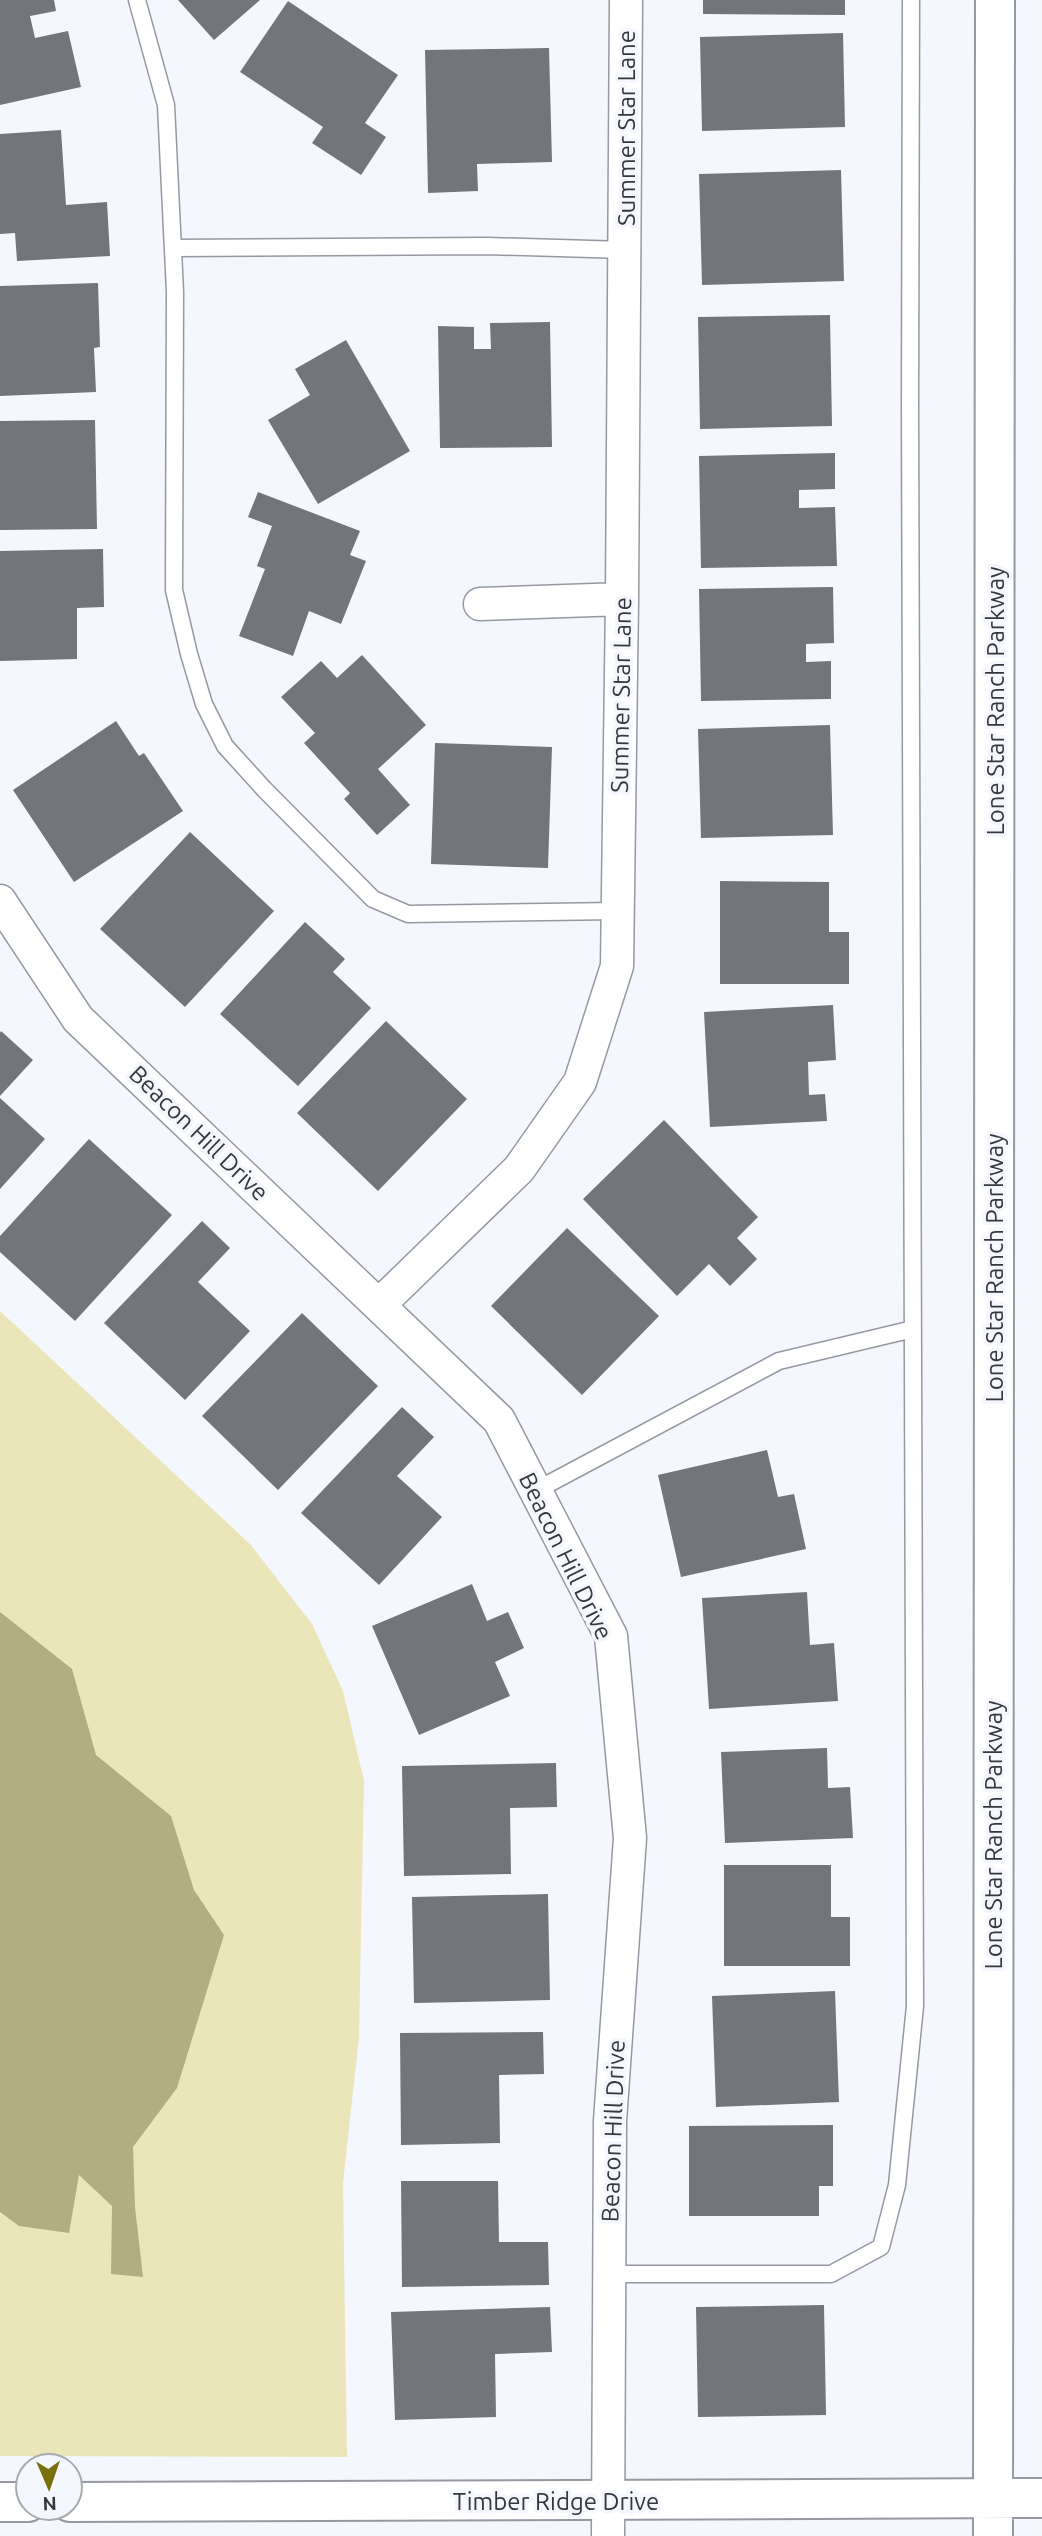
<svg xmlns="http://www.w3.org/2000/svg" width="1042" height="2536" font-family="Ubuntu,sans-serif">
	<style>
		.green { fill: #eae6ba }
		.water { fill: #b2ae81 }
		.building { fill: #72757c }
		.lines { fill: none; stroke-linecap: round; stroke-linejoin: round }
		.lane-casing { stroke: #9699a1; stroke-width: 19 }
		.street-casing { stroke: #9699a1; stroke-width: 35 }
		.secondary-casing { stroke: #9699a1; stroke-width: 42 }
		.lane { stroke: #fff; stroke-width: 16 }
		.street { stroke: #fff; stroke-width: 32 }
		.secondary { stroke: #fff; stroke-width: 38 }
		.labels { text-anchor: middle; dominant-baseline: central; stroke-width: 7; stroke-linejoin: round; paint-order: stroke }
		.street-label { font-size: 24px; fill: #37383b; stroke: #f5f7fe }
	</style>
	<rect width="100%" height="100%" fill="#f5f7fe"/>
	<path class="green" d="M 0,1311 L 251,1545 L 312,1624 L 343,1691 L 364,1781 L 359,2037 L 343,2183 L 347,2457 L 0,2456 Z"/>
	<path class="water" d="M 0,1612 L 72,1669 L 96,1755 L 171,1816 L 194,1890 L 224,1935 L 177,2088 L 133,2147 L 135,2207 L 143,2277 L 111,2274 L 112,2206 L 79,2175 L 69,2233 L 19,2226 L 0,2212 Z"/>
	<path class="building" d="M 0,0 L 54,0 L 56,11 L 30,16 L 35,38 L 68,31 L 81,87 L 0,105 Z
		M 178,0 L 260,0 L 214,40 Z
		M 703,0 L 845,0 L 845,15 L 703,14 Z
		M 288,1 L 398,75 L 365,123 L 386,137 L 361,175 L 312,143 L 323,127 L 240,72 Z
		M 843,33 L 845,127 L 702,131 L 700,37 Z
		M 549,48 L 552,162 L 477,164 L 478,191 L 428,193 L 425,50 Z
		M 61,130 L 66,205 L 107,202 L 110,256 L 17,261 L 15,233 L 0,234 L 0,134 Z
		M 841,170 L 844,281 L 702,285 L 699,174 Z
		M 98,283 L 100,347 L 94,348 L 96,392 L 0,396 L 0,286 Z
		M 830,315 L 832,426 L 700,429 L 698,317 Z
		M 550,322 L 552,447 L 440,448 L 438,326 L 474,327 L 474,349 L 491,349 L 490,323 Z
		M 346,340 L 410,451 L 318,504 L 268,420 L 310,395 L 295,369 Z
		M 95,420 L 97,529 L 0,530 L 0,421 Z
		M 835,453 L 835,489 L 799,490 L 799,508 L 835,507 L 837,566 L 701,568 L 699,456 Z
		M 258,492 L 360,531 L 350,555 L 366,561 L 341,624 L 309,611 L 293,656 L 239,636 L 265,569 L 257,566 L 272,526 L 248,517 Z
		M 103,549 L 104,607 L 77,608 L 77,659 L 0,661 L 0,551 Z
		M 833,587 L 834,643 L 806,644 L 806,662 L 831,661 L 831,699 L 701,701 L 699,589 Z
		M 362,655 L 426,725 L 378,769 L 410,805 L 377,835 L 344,799 L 350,793 L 304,743 L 315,733 L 281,697 L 321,661 L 337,678 Z
		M 116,721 L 139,756 L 144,753 L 183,811 L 74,882 L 13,790 Z
		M 830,725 L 833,835 L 701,838 L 698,729 Z
		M 435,743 L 552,747 L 548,868 L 431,864 Z
		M 190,832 L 274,911 L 185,1007 L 100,929 Z
		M 720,881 L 829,882 L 829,932 L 849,932 L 849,984 L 720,984 Z
		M 305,922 L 345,959 L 333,972 L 371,1008 L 298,1086 L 220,1014 Z
		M 833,1005 L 836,1060 L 808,1062 L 809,1095 L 825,1094 L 827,1121 L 710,1127 L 704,1012 Z
		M 386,1021 L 467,1099 L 378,1191 L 297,1113 Z
		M 1,1031 L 33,1060 L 0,1096 L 0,1033 Z
		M 0,1098 L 45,1139 L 0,1189 Z
		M 664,1120 L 758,1217 L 737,1238 L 757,1259 L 730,1286 L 709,1264 L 677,1296 L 583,1199 Z
		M 89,1139 L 172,1215 L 75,1321 L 0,1252 L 0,1236 Z
		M 202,1221 L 230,1248 L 198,1282 L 250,1331 L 185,1400 L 104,1323 Z
		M 567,1228 L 659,1316 L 582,1395 L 491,1306 Z
		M 302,1313 L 378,1386 L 278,1490 L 202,1416 Z
		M 402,1407 L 434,1437 L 397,1476 L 442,1517 L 379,1585 L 301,1513 Z
		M 767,1450 L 778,1497 L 794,1494 L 806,1549 L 681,1577 L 658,1475 Z
		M 472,1584 L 487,1621 L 508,1612 L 524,1648 L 495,1662 L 510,1696 L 419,1735 L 372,1626 Z
		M 807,1592 L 810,1645 L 834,1643 L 838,1701 L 709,1709 L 702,1598 Z
		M 827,1748 L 828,1788 L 850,1787 L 853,1838 L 725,1843 L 721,1752 Z
		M 556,1763 L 557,1807 L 510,1808 L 511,1874 L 404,1876 L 402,1766 Z
		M 724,1865 L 831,1865 L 831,1917 L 850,1917 L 850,1966 L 724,1966 Z
		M 548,1894 L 550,2000 L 414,2003 L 412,1897 Z
		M 835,1991 L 839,2102 L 716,2107 L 712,1996 Z
		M 543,2032 L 544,2074 L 499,2075 L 500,2143 L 401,2145 L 400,2033 Z
		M 833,2125 L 833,2186 L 819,2186 L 819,2216 L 689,2216 L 689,2126 Z
		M 401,2181 L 498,2181 L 499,2242 L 548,2242 L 549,2285 L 402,2287 Z
		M 824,2305 L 826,2415 L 698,2417 L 696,2307 Z
		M 550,2307 L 552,2352 L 495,2354 L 496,2417 L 395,2420 L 391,2312 Z"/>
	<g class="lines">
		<g class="lane-casing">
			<path id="lane" d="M 137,0 L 166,105 L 175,292 L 174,590 L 189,654 L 204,704 L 225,746 L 264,789 L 373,899 L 408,914 L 617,911
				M 173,248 L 487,246 L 625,250
				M 535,1491 L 779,1361 L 913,1329
				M 610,2274 L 831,2274 L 881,2247 L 897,2185 L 915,2006 L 910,405 L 911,0"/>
		</g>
		<g class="street-casing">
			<path id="street" d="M 480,604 L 622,599
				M 0,901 L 78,1019 L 499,1420 L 611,1636 L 630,1838 L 610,2121 L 608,2536
				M 379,1305 L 519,1169 L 580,1082 L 617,966 L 622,599 L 626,0"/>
		</g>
		<g class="secondary-casing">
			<path id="secondary" d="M 0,2502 L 28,2502
				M 70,2502 L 1042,2498
				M 993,2536 L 995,0"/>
		</g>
		<use href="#lane" class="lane"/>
		<use href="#street" class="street"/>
		<use href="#secondary" class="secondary"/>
	</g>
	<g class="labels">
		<g class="street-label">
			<text transform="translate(626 128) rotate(-90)">Summer Star Lane</text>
			<text transform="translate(621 695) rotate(-89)">Summer Star Lane</text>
			<text transform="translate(995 701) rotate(-90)">Lone Star Ranch Parkway</text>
			<text transform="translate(199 1133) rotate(44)">Beacon Hill Drive</text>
			<text transform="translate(994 1268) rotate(-90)">Lone Star Ranch Parkway</text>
			<text transform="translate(566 1556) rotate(64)">Beacon Hill Drive</text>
			<text transform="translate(993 1835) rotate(-90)">Lone Star Ranch Parkway</text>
			<text transform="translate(613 2131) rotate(-88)">Beacon Hill Drive</text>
			<text x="556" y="2501">Timber Ridge Drive</text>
		</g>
	</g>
	<g transform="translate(49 2487) rotate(178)"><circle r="33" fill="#f5f7fe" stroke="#a9abb0" stroke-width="2"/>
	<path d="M0-5L12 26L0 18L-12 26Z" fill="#796f0d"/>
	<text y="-10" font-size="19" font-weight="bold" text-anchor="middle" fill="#37383b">N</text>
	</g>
</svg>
